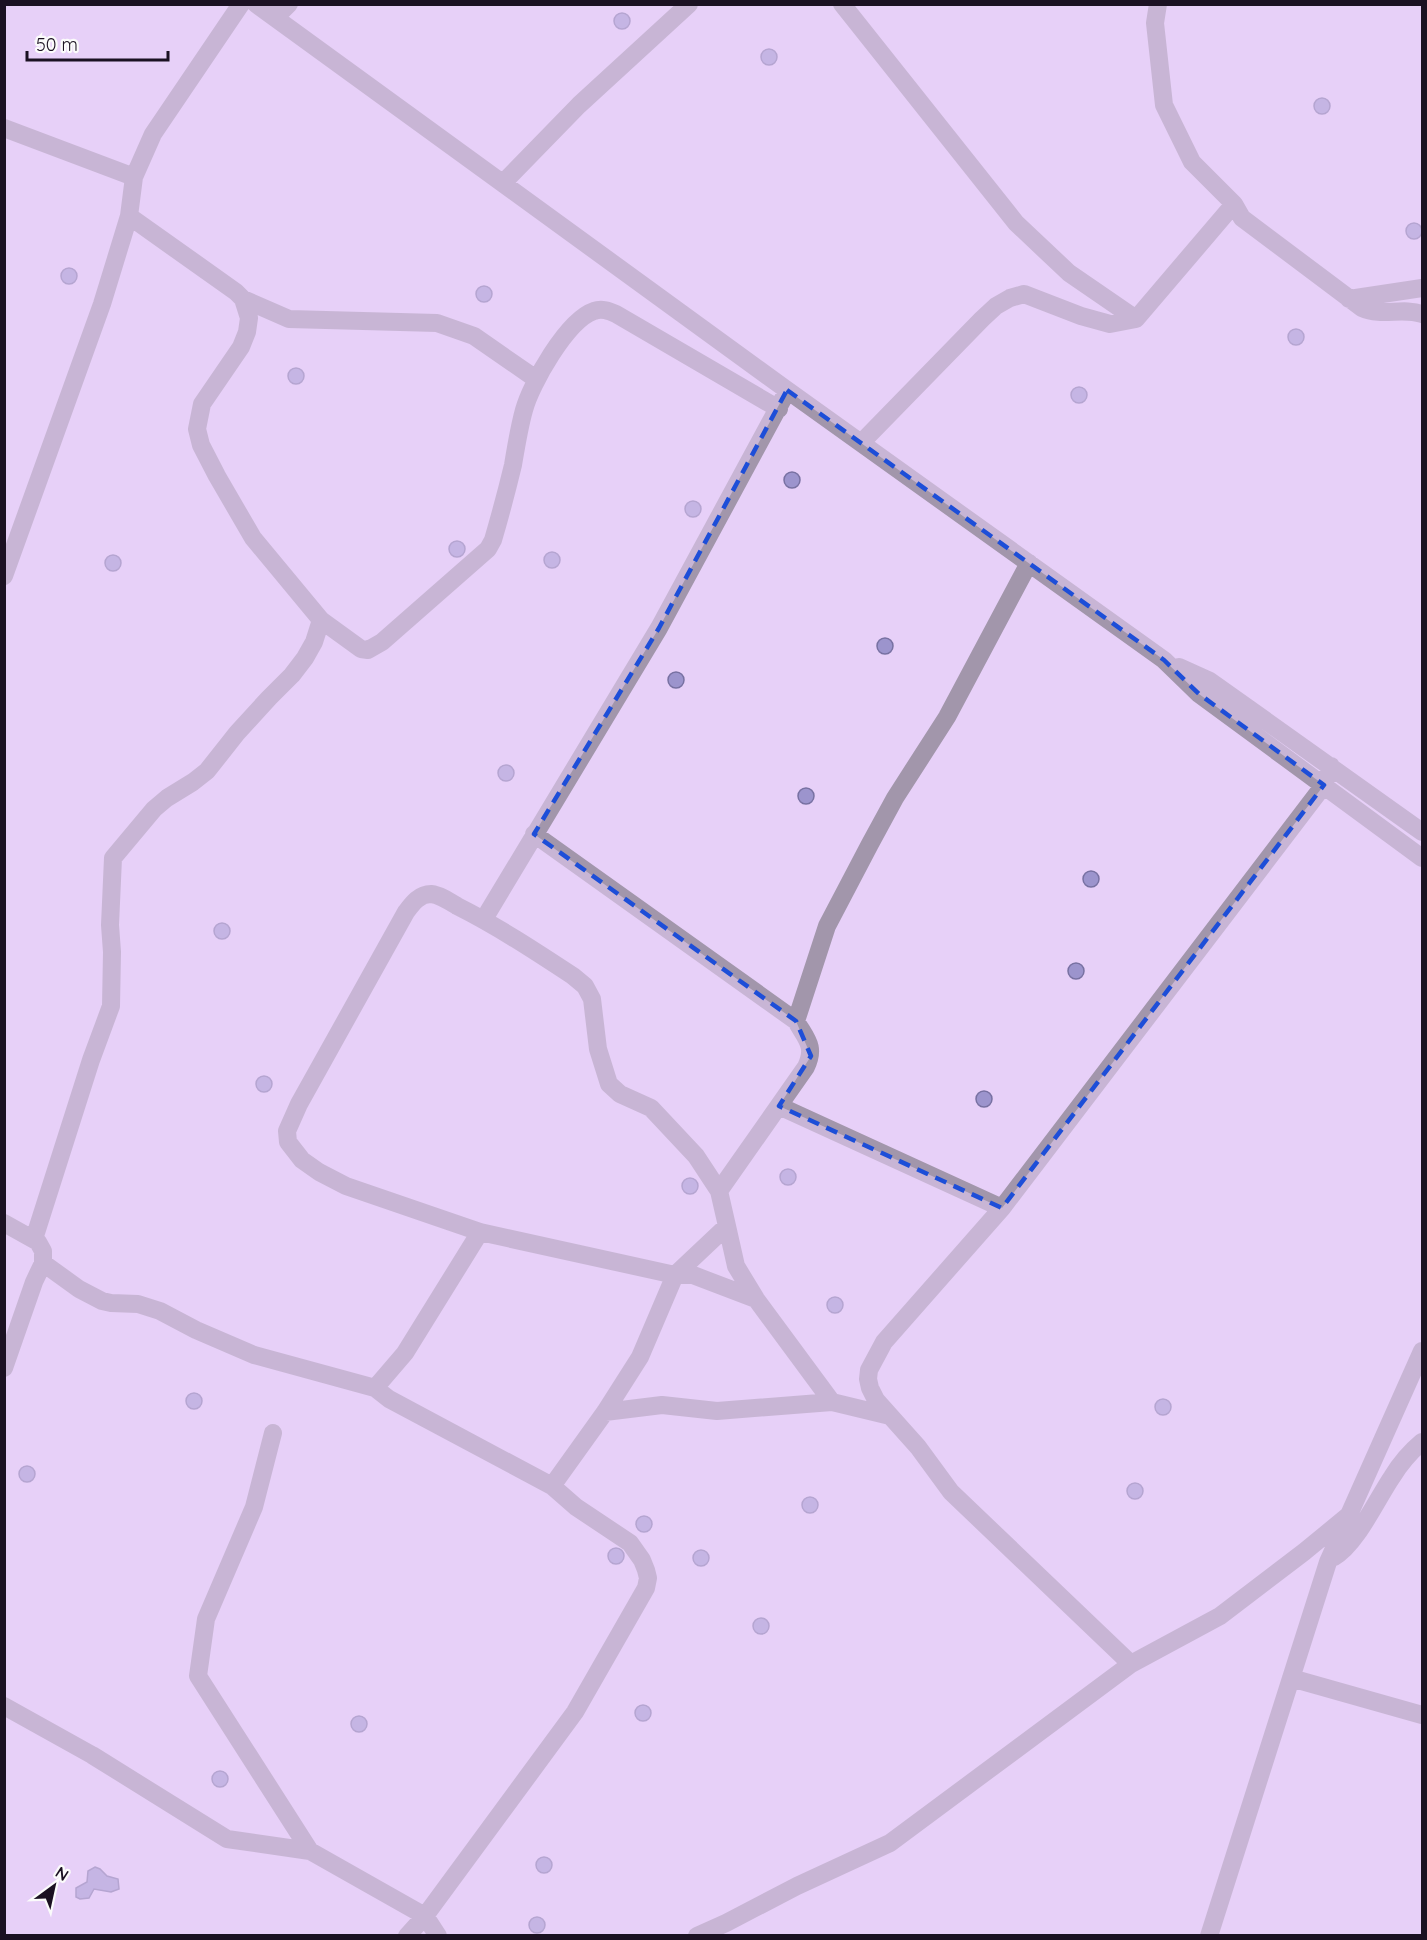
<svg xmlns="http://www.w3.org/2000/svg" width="1427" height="1940" font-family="Quicksand,sans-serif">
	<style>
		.building { fill: #9c94cd; stroke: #7871a2; stroke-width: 1.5 }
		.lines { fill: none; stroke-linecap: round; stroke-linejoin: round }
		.minor { stroke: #a296ab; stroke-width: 18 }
		.marked { fill: none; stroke: #1d4ed8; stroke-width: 4.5; stroke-dasharray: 12 8; stroke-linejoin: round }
	</style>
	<rect width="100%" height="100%" fill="#e7d0f8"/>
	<path class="building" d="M614 21a8 8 0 1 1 16 0a8 8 0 1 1-16 0Z
		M761 57a8 8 0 1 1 16 0a8 8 0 1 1-16 0Z
		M1314 106a8 8 0 1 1 16 0a8 8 0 1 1-16 0Z
		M1406 231a8 8 0 1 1 16 0a8 8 0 1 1-16 0Z
		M61 276a8 8 0 1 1 16 0a8 8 0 1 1-16 0Z
		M476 294a8 8 0 1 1 16 0a8 8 0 1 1-16 0Z
		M1288 337a8 8 0 1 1 16 0a8 8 0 1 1-16 0Z
		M288 376a8 8 0 1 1 16 0a8 8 0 1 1-16 0Z
		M1071 395a8 8 0 1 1 16 0a8 8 0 1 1-16 0Z
		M784 480a8 8 0 1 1 16 0a8 8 0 1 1-16 0Z
		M685 509a8 8 0 1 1 16 0a8 8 0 1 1-16 0Z
		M449 549a8 8 0 1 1 16 0a8 8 0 1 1-16 0Z
		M544 560a8 8 0 1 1 16 0a8 8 0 1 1-16 0Z
		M105 563a8 8 0 1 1 16 0a8 8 0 1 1-16 0Z
		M877 646a8 8 0 1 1 16 0a8 8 0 1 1-16 0Z
		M668 680a8 8 0 1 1 16 0a8 8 0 1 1-16 0Z
		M498 773a8 8 0 1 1 16 0a8 8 0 1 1-16 0Z
		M798 796a8 8 0 1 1 16 0a8 8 0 1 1-16 0Z
		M1083 879a8 8 0 1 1 16 0a8 8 0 1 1-16 0Z
		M214 931a8 8 0 1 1 16 0a8 8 0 1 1-16 0Z
		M1068 971a8 8 0 1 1 16 0a8 8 0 1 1-16 0Z
		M256 1084a8 8 0 1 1 16 0a8 8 0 1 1-16 0Z
		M976 1099a8 8 0 1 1 16 0a8 8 0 1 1-16 0Z
		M780 1177a8 8 0 1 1 16 0a8 8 0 1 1-16 0Z
		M682 1186a8 8 0 1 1 16 0a8 8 0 1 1-16 0Z
		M827 1305a8 8 0 1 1 16 0a8 8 0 1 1-16 0Z
		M186 1401a8 8 0 1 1 16 0a8 8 0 1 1-16 0Z
		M1155 1407a8 8 0 1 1 16 0a8 8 0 1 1-16 0Z
		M19 1474a8 8 0 1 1 16 0a8 8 0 1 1-16 0Z
		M1127 1491a8 8 0 1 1 16 0a8 8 0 1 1-16 0Z
		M802 1505a8 8 0 1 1 16 0a8 8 0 1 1-16 0Z
		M636 1524a8 8 0 1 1 16 0a8 8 0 1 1-16 0Z
		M608 1556a8 8 0 1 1 16 0a8 8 0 1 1-16 0Z
		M693 1558a8 8 0 1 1 16 0a8 8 0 1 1-16 0Z
		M753 1626a8 8 0 1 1 16 0a8 8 0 1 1-16 0Z
		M635 1713a8 8 0 1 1 16 0a8 8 0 1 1-16 0Z
		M351 1724a8 8 0 1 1 16 0a8 8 0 1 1-16 0Z
		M212 1779a8 8 0 1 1 16 0a8 8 0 1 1-16 0Z
		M536 1865a8 8 0 1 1 16 0a8 8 0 1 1-16 0Z
		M 95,1867 L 100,1869 L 107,1876 L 118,1879 L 119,1889 L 111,1892 L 94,1889 L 89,1898 L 80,1899 L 76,1897 L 76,1888 L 87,1882 L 88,1871 Z
		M529 1925a8 8 0 1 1 16 0a8 8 0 1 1-16 0Z"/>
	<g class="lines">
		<path class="minor" d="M 256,4 L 787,390 L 1164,660 L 1199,694 L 1422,858
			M 842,4 L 1016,223 L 1069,273 L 1136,319
			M 1158,4 L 1155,23 L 1164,105 L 1192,162 L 1234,204 L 1242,218 L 1362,308 C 1382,317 1402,307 1422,314
			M 275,18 L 289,4
			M 4,128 L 134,177
			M 503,183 L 579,105 L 689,4
			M 129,216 L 236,292 L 243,299 L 249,318 L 247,332 L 241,347 L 202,404 L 197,429 L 201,445 L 217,476 L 253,538 L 321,620 L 361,649 L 368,650 L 382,642 L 488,549 L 493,540 C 500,516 507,490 513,465 C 516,447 519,428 524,410 C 531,384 567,320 594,311 C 602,308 609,311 616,314 L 779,409
			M 243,299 L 289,319 L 437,323 L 474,336 L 536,379
			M 1349,299 L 1422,288
			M 862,442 L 982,319 L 996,306 L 1010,298 L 1024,294 L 1081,316 L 1110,324 L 1136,319 L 1234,204
			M 4,576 L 102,304 L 129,216 L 134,177 L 153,134 L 241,4
			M 1179,667 L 1210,681 L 1422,832
			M 534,834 L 796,1021 C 806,1039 816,1046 806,1067 L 719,1191 L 727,1226 L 675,1275 L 640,1357 L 605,1412 L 552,1486
			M 484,919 L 659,628 L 784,397
			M 796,1021 L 827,926 L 870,844 L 895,798 L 947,717 L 1029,563
			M 779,1106 L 1002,1208
			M 719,1191 L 696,1156 L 651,1108 L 620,1094 L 609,1084 L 598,1049 L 592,999 L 585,986 L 573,976 C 535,951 497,926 457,906 C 449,901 440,895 431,894 C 419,894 412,904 406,912 L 299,1104 L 287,1131 L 288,1142 L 302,1160 L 319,1172 L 346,1186 L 480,1232 L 675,1275 L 693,1275 L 756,1299
			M 4,1223 L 38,1242 L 43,1251 L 43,1263 L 34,1282 L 4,1368
			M 727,1226 L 736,1266 L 756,1299 L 832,1402
			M 34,1239 L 91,1060 L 111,1006 L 112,952 L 110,925 L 113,858 L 154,809 L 167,798 L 193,782 L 207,771 L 237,733 L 269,698 L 292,675 L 305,658 L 314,642 L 321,620
			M 43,1263 L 79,1289 L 102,1301 L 111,1303 L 138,1304 L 160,1311 L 196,1330 L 254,1355 L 375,1388 L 389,1399 L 552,1486 L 576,1507 L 630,1543 L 642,1560 L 646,1570 L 648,1578 L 646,1588 L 575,1712 L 425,1916 L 407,1936
			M 375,1388 L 405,1353 L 480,1232
			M 605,1412 L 662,1405 L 717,1411 L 832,1402 L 890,1416
			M 273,1433 L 254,1507 L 206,1619 L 198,1676 L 310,1851 L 425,1916 L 438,1936
			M 1334,1557 C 1356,1545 1377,1499 1392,1477 C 1400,1464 1410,1452 1422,1442
			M 1131,1664 L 951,1492 L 918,1447 L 876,1400 L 870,1388 L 868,1379 L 869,1370 L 884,1342 L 1002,1208 L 1324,785 L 1331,766
			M 1291,1678 L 1422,1715
			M 4,1706 L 92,1755 L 227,1839 L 310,1851
			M 697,1936 L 726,1923 L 797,1886 L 890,1843 L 1131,1664 L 1220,1616 L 1304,1552 L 1349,1515
			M 1209,1936 L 1328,1562 L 1422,1351"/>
	</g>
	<path d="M0 0H1427V1940H0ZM 787,390 L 1164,660 L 1199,694 L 1324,785 L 1002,1208 L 779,1106 L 811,1056 L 796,1021 L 534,834 L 659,628 Z" fill="#e7d0f8" fill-opacity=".55" fill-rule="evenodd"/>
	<path class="marked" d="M 787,390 L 1164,660 L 1199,694 L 1324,785 L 1002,1208 L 779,1106 L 811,1056 L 796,1021 L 534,834 L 659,628 Z"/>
	<rect width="1427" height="1940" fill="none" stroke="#1b1122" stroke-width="12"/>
	<g transform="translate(54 1886) rotate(33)" stroke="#fbfbfb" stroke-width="4.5" paint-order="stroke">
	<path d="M0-4.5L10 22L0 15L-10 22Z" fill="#1b1122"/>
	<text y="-9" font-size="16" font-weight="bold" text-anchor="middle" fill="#1b1122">N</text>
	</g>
	<path d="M27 51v9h141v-9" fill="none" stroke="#1b1122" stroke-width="3"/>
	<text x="36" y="51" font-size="18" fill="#1b1122" stroke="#fbfbfb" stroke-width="4.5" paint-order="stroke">50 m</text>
</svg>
